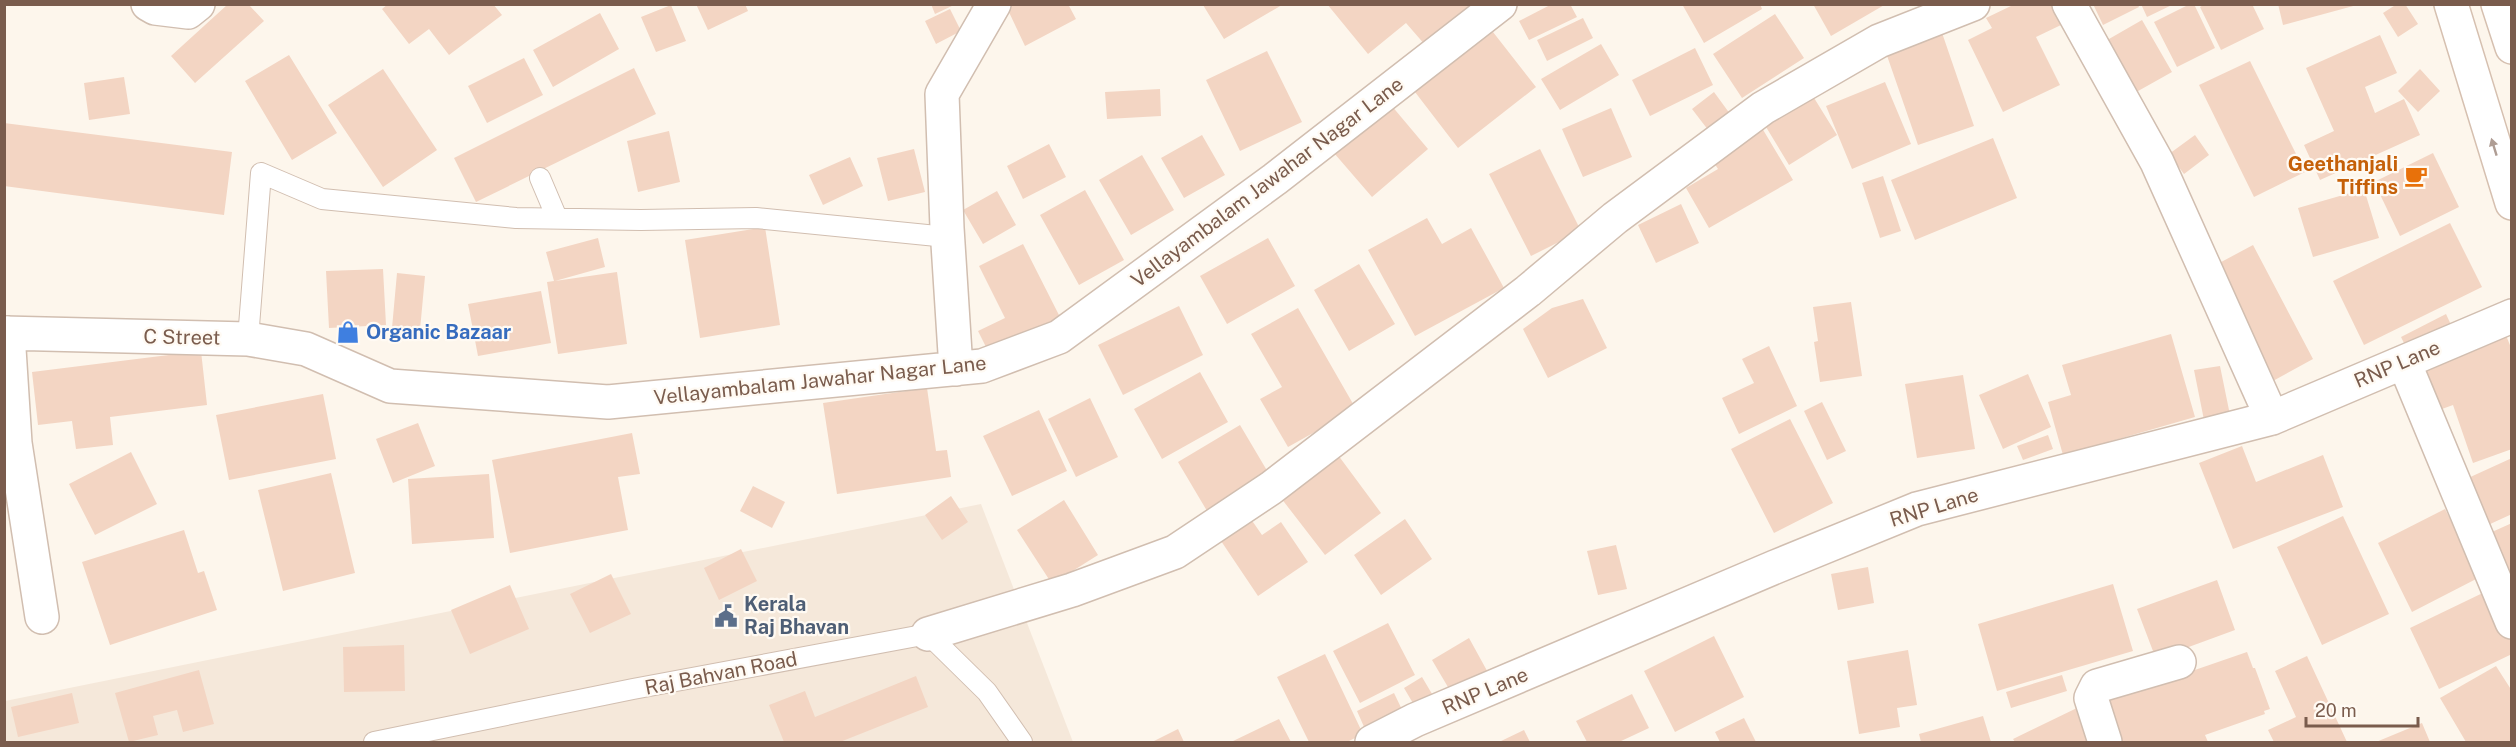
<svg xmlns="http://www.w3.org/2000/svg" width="2516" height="747" font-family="'Public Sans',sans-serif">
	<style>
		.residential { fill: #f5e8da }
		.building { fill: #f3d5c3 }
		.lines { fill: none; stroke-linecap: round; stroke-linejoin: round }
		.service-casing { stroke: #d1beb0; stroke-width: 22 }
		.minor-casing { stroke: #d1beb0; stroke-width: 36 }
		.secondary-casing { stroke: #d6c0b0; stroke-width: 36 }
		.service { stroke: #fff; stroke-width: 20 }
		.minor { stroke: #fff; stroke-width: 33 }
		.secondary { stroke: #fff; stroke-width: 33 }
		.oneway { fill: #af9d94 }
		.labels { text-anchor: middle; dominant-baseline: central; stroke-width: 4.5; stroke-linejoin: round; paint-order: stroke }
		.food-label { font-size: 20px; font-weight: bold; fill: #c56008; stroke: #fffaf3; text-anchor: end }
		.street-label { font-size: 20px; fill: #7a5c4d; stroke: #fffaf3 }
		.shop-label { font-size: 20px; font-weight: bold; fill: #366cbe; stroke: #fffaf3; text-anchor: start }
		.service-label { font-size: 20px; font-weight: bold; fill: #4e5e75; stroke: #fffaf3; text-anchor: start }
	</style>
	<rect width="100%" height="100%" fill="#fdf6ec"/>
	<path class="residential" d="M 981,504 L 1073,742 L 5,742 L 5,701 Z"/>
	<path class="building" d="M 388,4 L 493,4 L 502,15 L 449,55 L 429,29 L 409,44 L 382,9 Z
		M 696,4 L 745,4 L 748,11 L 708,30 Z
		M 931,4 L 956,4 L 935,14 Z
		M 1014,4 L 1068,4 L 1076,19 L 1025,46 L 1007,8 Z
		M 1327,4 L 1476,4 L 1426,46 L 1406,23 L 1368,54 Z
		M 1552,4 L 1570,4 L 1577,17 L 1529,40 L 1519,21 Z
		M 1682,4 L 1760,4 L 1762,9 L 1704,43 Z
		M 1813,4 L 1886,4 L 1831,36 Z
		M 2093,4 L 2138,4 L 2139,7 L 2103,25 Z
		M 2141,4 L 2174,4 L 2147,17 Z
		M 2190,4 L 2194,4 L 2215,48 L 2177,67 L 2154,22 Z
		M 2205,4 L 2252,4 L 2264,29 L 2221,50 L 2200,7 Z
		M 2278,4 L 2357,4 L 2357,5 L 2283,25 Z
		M 2397,4 L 2405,4 L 2418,24 L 2398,37 L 2383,13 Z
		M 227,5 L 249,5 L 264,21 L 195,83 L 171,56 Z
		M 671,5 L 686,41 L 656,52 L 641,17 Z
		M 1203,5 L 1282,5 L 1224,39 Z
		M 2013,5 L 2051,5 L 2061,25 L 2036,37 L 2060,85 L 2003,112 L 1968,40 L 1992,28 L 1986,18 Z
		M 950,9 L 961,31 L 936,44 L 925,21 Z
		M 600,13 L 619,49 L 553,87 L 533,50 Z
		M 1775,14 L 1804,58 L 1742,98 L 1713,54 Z
		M 1583,18 L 1593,38 L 1547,61 L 1537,40 Z
		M 2142,20 L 2172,72 L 2131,95 L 2102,43 Z
		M 1940,27 L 1974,126 L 1918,145 L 1884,47 Z
		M 1493,32 L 1536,87 L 1458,148 L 1415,92 Z
		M 2380,35 L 2397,73 L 2365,87 L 2375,113 L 2404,99 L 2420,135 L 2320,180 L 2304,145 L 2334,131 L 2306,68 Z
		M 1601,44 L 1619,75 L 1560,110 L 1541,79 Z
		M 1695,48 L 1713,85 L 1650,116 L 1632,80 Z
		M 1267,51 L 1302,122 L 1240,151 L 1206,80 Z
		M 289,55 L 337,133 L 292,160 L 245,81 Z
		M 524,58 L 543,95 L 487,123 L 468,86 Z
		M 2250,61 L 2305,172 L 2254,197 L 2199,85 Z
		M 634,68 L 656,114 L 476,202 L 454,158 Z
		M 383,69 L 437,150 L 383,187 L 328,105 Z
		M 2420,69 L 2440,91 L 2418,112 L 2398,91 Z
		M 124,77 L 130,114 L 89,120 L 84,83 Z
		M 1885,82 L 1911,144 L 1852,169 L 1826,106 Z
		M 1160,89 L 1161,116 L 1107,119 L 1105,92 Z
		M 1714,92 L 1733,118 L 1712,135 L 1692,109 Z
		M 1811,93 L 1837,135 L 1789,165 L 1763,122 Z
		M 1391,105 L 1428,149 L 1372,197 L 1334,153 Z
		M 1611,108 L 1632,157 L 1583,177 L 1562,129 Z
		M 4,123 L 232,152 L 224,215 L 4,186 Z
		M 1762,128 L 1793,180 L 1709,228 L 1686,188 L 1718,169 L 1711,158 Z
		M 669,131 L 680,182 L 638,192 L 627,141 Z
		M 1202,135 L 1225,175 L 1184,198 L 1161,158 Z
		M 2195,135 L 2209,155 L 2184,174 L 2169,154 Z
		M 1993,138 L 2017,198 L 1915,240 L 1891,180 Z
		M 1049,144 L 1066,177 L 1023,199 L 1007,166 Z
		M 914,149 L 925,192 L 888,201 L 877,158 Z
		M 1540,149 L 1581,231 L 1531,256 L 1489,174 Z
		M 2433,153 L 2459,207 L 2400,236 L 2374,182 Z
		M 1142,155 L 1174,210 L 1131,235 L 1099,180 Z
		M 850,157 L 863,186 L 823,205 L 809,175 Z
		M 1883,176 L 1901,231 L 1880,238 L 1862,183 Z
		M 2364,189 L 2379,238 L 2313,257 L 2298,208 Z
		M 1085,190 L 1124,260 L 1079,285 L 1040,215 Z
		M 997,191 L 1016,225 L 983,244 L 963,210 Z
		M 1681,204 L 1699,243 L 1656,263 L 1638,225 Z
		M 1427,218 L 1442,244 L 1471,228 L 1504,288 L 1415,336 L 1368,250 Z
		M 2450,223 L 2482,287 L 2364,345 L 2333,281 Z
		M 765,227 L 780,325 L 700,338 L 685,240 Z
		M 598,238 L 605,267 L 555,281 L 617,272 L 627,344 L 558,354 L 547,282 L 554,281 L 546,252 Z
		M 1268,238 L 1295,286 L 1227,324 L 1200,276 Z
		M 1023,244 L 1063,323 L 992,359 L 978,331 L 1005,318 L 979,266 Z
		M 2253,245 L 2313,359 L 2271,382 L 2210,268 Z
		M 1359,264 L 1395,324 L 1349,351 L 1314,290 Z
		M 383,269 L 386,325 L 329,328 L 326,271 Z
		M 397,273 L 425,276 L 420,330 L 392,328 Z
		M 541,291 L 551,343 L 478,356 L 468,304 Z
		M 1583,299 L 1607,348 L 1548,378 L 1523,329 L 1552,308 Z
		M 1851,302 L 1862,376 L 1820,382 L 1814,342 L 1818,341 L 1813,307 Z
		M 1179,306 L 1203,355 L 1123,395 L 1098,345 Z
		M 1298,308 L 1356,409 L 1288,447 L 1260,399 L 1282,387 L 1251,334 Z
		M 2446,314 L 2452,327 L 2407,349 L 2401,337 Z
		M 2505,333 L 2512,350 L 2512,449 L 2473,463 L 2453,405 L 2431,413 L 2414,365 Z
		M 2171,334 L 2195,417 L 2063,455 L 2048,402 L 2071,395 L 2062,365 Z
		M 1769,346 L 1797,406 L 1739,434 L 1722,398 L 1754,383 L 1742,359 Z
		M 201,351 L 207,405 L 110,417 L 113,445 L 76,449 L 72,421 L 38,425 L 32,372 Z
		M 2220,366 L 2230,415 L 2204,420 L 2194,370 Z
		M 1200,372 L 1228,422 L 1162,459 L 1134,409 Z
		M 2028,374 L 2051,427 L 2003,449 L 1979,395 Z
		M 1963,375 L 1975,449 L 1917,458 L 1905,384 Z
		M 927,388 L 936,451 L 947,450 L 951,477 L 837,494 L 823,403 Z
		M 323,394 L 336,459 L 229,480 L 216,415 Z
		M 1090,398 L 1118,457 L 1076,477 L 1048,419 Z
		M 1822,402 L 1846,451 L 1827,460 L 1804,411 Z
		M 1039,410 L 1067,471 L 1012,496 L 983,436 Z
		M 1790,419 L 1833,503 L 1774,533 L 1731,449 Z
		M 418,423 L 435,466 L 393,483 L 376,439 Z
		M 1240,425 L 1272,479 L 1210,516 L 1178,462 Z
		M 632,433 L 640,474 L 618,477 L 628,530 L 510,553 L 492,460 Z
		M 2048,435 L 2053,449 L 2023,460 L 2017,446 Z
		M 2242,446 L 2256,482 L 2323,455 L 2343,507 L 2233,549 L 2199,463 Z
		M 131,452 L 157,504 L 95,535 L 69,484 Z
		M 1338,455 L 1381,513 L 1325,555 L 1281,498 Z
		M 2512,458 L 2512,514 L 2488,525 L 2466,479 Z
		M 331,473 L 355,573 L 283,591 L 258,490 Z
		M 489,474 L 494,538 L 412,544 L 408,479 Z
		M 753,486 L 785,502 L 772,528 L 740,511 Z
		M 951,496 L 968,522 L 942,540 L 925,515 Z
		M 1064,500 L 1098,555 L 1052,584 L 1017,530 Z
		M 2445,509 L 2480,577 L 2412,612 L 2378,543 Z
		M 1246,512 L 1262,535 L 1281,522 L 1308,562 L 1258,596 L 1215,532 Z
		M 2343,516 L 2389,614 L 2322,645 L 2277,547 Z
		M 1405,519 L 1432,559 L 1381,595 L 1354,555 Z
		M 2512,523 L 2512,600 L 2483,536 Z
		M 184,530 L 198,573 L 204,571 L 217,610 L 110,645 L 82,562 Z
		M 1616,545 L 1627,589 L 1598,595 L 1587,551 Z
		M 741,549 L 757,581 L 719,600 L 704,568 Z
		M 1868,567 L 1874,603 L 1838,610 L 1831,574 Z
		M 611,574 L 631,614 L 590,633 L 570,594 Z
		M 2217,580 L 2235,630 L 2156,659 L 2137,609 Z
		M 2113,584 L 2133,651 L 1997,691 L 1978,624 Z
		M 510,585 L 529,629 L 470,654 L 451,610 Z
		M 2491,589 L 2512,631 L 2512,654 L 2439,689 L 2410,628 Z
		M 1388,623 L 1415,675 L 1360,703 L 1333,651 Z
		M 1714,636 L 1744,697 L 1675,732 L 1644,671 Z
		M 1469,638 L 1491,678 L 1455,699 L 1432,660 Z
		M 404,645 L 405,691 L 344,692 L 343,647 Z
		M 1908,650 L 1917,705 L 1897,708 L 1900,727 L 1859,734 L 1847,661 Z
		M 2247,652 L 2253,668 L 2255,668 L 2270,709 L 2264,711 L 2265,714 L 2205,735 L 2208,742 L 2119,742 L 2105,701 Z
		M 1325,654 L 1363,734 L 1347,742 L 1309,742 L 1277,677 Z
		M 2307,656 L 2347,742 L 2274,742 L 2268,730 L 2296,717 L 2275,671 Z
		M 2496,666 L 2512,691 L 2512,742 L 2466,742 L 2440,698 Z
		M 199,670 L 214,724 L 183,732 L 177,710 L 153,716 L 158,735 L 129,742 L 115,693 Z
		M 2062,675 L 2067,691 L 2011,708 L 2006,692 Z
		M 916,676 L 928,707 L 840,742 L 784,742 L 769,705 L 805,691 L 815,717 Z
		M 1422,677 L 1435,699 L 1417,710 L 1404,688 Z
		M 72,693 L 79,723 L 18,737 L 11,707 Z
		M 1394,693 L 1407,720 L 1369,738 L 1357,711 Z
		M 1632,694 L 1649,728 L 1619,742 L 1587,742 L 1576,721 Z
		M 2079,707 L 2096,742 L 2015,742 L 2013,739 Z
		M 1983,716 L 1991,742 L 1921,742 L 1919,734 Z
		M 1744,718 L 1756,742 L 1720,742 L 1715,732 Z
		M 1279,719 L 1291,742 L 1231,742 Z
		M 2422,723 L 2430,742 L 2376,742 Z
		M 1178,729 L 1184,742 L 1152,742 Z
		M 1524,730 L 1530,742 L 1499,742 Z"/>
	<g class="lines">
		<g class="service-casing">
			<path id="service" d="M 540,178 L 557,218
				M 248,339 L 261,173 L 322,199 L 516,218 L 641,220 L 756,218 L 947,237
				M 374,742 L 633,689 L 928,634 L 987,692 L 1022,742"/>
		</g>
		<g class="minor-casing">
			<path id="minor" d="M 148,4 L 155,8 L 188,12 L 198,4
				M 2069,4 L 2157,162 L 2272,418
				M 4,333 L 248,339 L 306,349 L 390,386 L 608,402 L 982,366 L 1059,337 L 1275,179 L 1500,4
				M 8,333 L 15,443 L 42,617
				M 2404,362 L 2512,622
				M 956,369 L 947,228 L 942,94 L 994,4
				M 928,634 L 1072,590 L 1175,552 L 1271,488 L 1528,291 L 1615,218 L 1763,108 L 1879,41 L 1973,4
				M 1372,742 L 1415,720 L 1775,567 L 1917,509 L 2272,418 L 2512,316
				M 2105,742 L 2091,698 L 2097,686 L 2179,662"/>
		</g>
		<g class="secondary-casing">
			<path id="secondary" d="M 2451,4 L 2512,203
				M 2498,4 L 2512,47"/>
		</g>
		<use href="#service" class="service"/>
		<use href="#minor" class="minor"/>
		<use href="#secondary" class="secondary"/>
	</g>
	<defs><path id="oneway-solid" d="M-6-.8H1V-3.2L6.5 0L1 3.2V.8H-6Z" transform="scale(1.5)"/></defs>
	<use class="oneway" href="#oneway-solid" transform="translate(2494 147) rotate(-107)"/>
	<defs>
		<g id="cafe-bare" transform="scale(1.8)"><path d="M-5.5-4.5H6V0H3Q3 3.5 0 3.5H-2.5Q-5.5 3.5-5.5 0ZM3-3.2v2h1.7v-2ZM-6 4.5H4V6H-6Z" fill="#e8710a" stroke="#fffaf3" stroke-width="2.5" paint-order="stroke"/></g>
		<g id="shop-bare" transform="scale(1.8)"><path d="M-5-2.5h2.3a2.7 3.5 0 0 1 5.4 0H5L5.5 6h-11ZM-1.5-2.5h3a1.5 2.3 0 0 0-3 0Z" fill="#3f7fe0" stroke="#fffaf3" stroke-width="2.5" paint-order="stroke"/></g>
		<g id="civic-bare" transform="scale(1.8)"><path d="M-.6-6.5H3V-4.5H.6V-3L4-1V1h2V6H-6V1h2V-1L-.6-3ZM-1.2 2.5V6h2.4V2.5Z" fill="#5c6f8a" stroke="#fffaf3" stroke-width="2.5" paint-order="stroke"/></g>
	</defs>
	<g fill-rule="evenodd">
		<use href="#cafe-bare" x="2416" y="176"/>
		<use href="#shop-bare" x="348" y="332"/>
		<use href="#civic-bare" x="726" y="616"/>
	</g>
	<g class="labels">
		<g class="food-label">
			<text x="2398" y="164">Geethanjali<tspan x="2398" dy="23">Tiffins</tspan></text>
		</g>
		<g class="street-label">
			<text transform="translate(1267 182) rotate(-37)">Vellayambalam Jawahar Nagar Lane</text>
			<text transform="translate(182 337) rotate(1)">C Street</text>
			<text transform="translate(2397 364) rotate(-23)">RNP Lane</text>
			<text transform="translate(820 380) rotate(-6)">Vellayambalam Jawahar Nagar Lane</text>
			<text transform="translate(1934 507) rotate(-17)">RNP Lane</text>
			<text transform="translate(721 673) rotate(-11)">Raj Bahvan Road</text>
			<text transform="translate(1485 691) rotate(-23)">RNP Lane</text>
		</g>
		<g class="shop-label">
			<text x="366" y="332">Organic Bazaar</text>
		</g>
		<g class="service-label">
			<text x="744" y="604">Kerala<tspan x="744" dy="23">Raj Bhavan</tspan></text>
		</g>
	</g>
	<rect width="2516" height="747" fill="none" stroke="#7a5c4d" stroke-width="12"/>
	<path d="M2306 717v9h112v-9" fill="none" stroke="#7a5c4d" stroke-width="3"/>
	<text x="2315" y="717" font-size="18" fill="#7a5c4d" stroke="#fffaf3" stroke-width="4.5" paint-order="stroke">20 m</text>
</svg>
